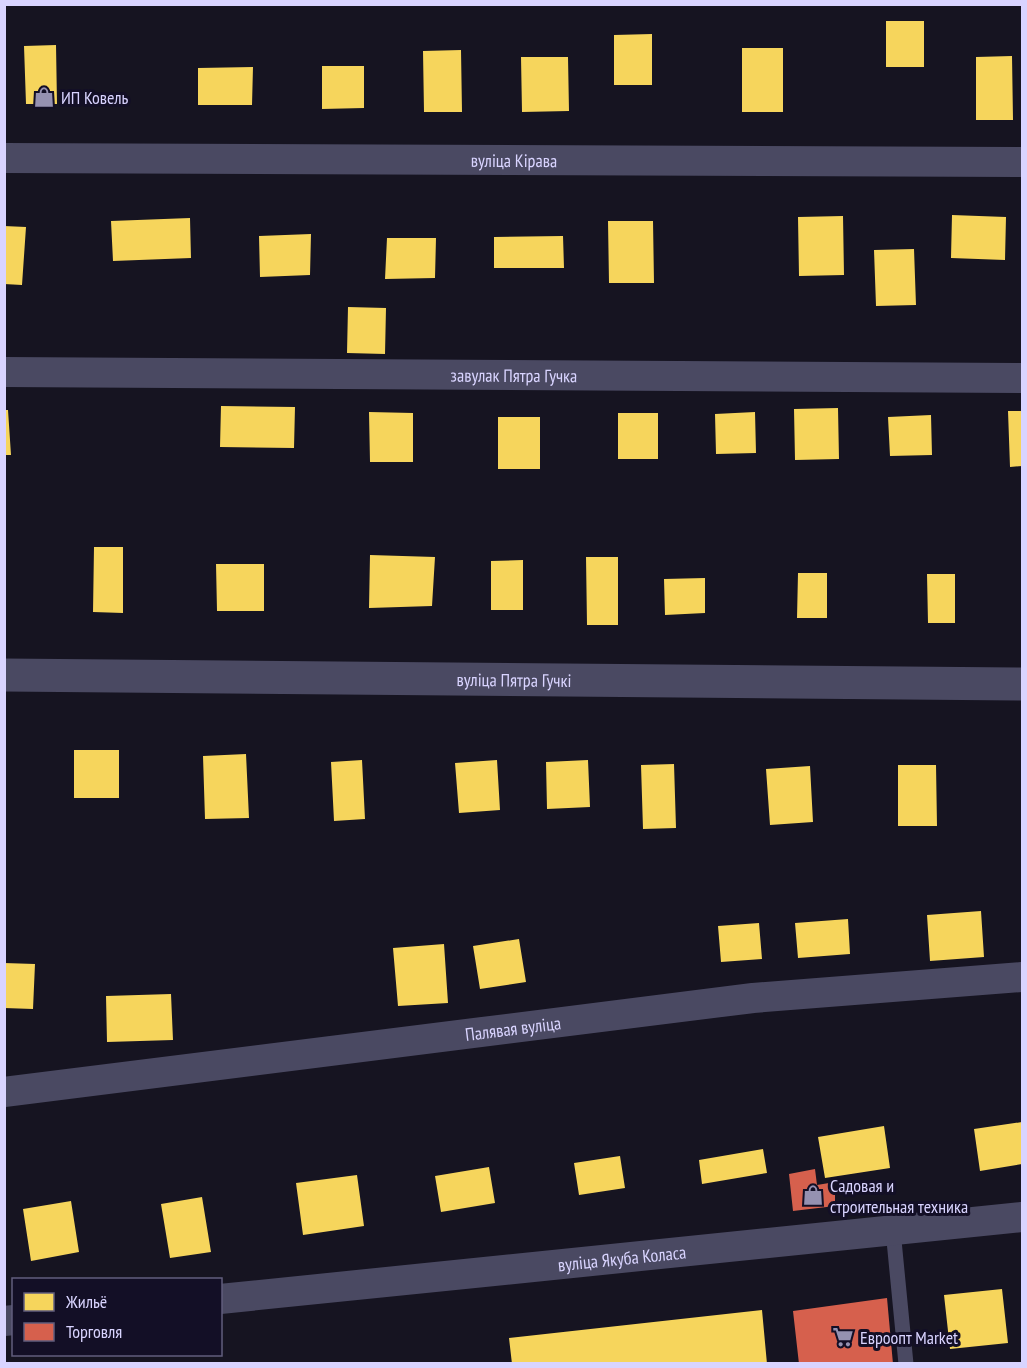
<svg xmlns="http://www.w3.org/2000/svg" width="1027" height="1368" font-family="'PT Sans Narrow',sans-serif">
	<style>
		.homes { fill: #f6d55c }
		.shops { fill: #d6604d }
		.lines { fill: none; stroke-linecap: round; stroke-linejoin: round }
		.service { stroke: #4a4962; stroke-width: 15 }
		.minor { stroke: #4a4962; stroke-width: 30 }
		.tertiary { stroke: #4a4962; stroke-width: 33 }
		.labels { text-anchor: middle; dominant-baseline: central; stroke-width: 6; stroke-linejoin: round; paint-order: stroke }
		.poi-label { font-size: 18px; fill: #d9d4ff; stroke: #130f26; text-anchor: start }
		.street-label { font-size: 18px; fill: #d9d4ff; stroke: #130f26 }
	</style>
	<rect width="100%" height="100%" fill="#161421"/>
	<path class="homes" d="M 886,21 L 924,21 L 924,67 L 886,67 Z
		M 652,34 L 652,85 L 614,85 L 614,35 Z
		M 56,45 L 57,104 L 26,104 L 24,46 Z
		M 742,48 L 783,48 L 783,112 L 742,112 Z
		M 461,50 L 462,112 L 424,112 L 423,51 Z
		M 1012,56 L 1013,120 L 976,120 L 976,57 Z
		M 521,57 L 568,57 L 569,111 L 522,112 Z
		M 322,66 L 364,66 L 364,108 L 322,109 Z
		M 253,67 L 252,105 L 198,105 L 198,68 Z
		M 952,215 L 1006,217 L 1005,260 L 951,258 Z
		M 843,216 L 844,275 L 799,276 L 798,217 Z
		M 190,218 L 191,258 L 113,261 L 111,221 Z
		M 608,221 L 653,221 L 654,283 L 609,283 Z
		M 4,226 L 26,227 L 22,285 L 4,284 Z
		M 311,234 L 310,275 L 260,277 L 259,236 Z
		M 563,236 L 564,268 L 494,268 L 494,237 Z
		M 387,238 L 436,238 L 435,278 L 385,279 Z
		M 914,249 L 916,305 L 876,306 L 874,250 Z
		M 348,307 L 386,308 L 385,354 L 347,353 Z
		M 221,406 L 295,407 L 294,448 L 220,447 Z
		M 838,408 L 839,459 L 795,460 L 794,409 Z
		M 4,410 L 8,410 L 11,455 L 4,455 Z
		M 1008,411 L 1022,411 L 1022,466 L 1010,467 Z
		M 369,412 L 413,413 L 413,462 L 370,462 Z
		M 755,412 L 756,453 L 716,454 L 715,414 Z
		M 618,413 L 658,413 L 658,459 L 618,459 Z
		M 931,415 L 932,455 L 890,456 L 888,417 Z
		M 498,417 L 540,417 L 540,469 L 498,469 Z
		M 94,547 L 123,547 L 123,613 L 93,612 Z
		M 370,555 L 435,557 L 432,606 L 369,608 Z
		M 586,557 L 618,557 L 618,625 L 587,625 Z
		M 523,560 L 523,610 L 491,610 L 491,561 Z
		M 216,564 L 264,564 L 264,611 L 217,611 Z
		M 798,573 L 827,573 L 827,618 L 797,618 Z
		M 927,574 L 955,574 L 955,623 L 928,623 Z
		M 705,578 L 705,613 L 665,615 L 664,579 Z
		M 74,750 L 119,750 L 119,798 L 74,798 Z
		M 246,754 L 249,818 L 205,819 L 203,756 Z
		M 362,760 L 365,819 L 334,821 L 331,762 Z
		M 497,760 L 500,810 L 459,813 L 455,763 Z
		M 588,760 L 590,807 L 547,809 L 546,762 Z
		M 674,764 L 676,828 L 643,829 L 641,765 Z
		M 898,765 L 936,765 L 937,826 L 898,826 Z
		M 810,766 L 813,822 L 770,825 L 766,769 Z
		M 981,911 L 984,957 L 930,961 L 927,915 Z
		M 848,919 L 850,954 L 798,958 L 795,923 Z
		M 759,923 L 762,959 L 721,962 L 718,926 Z
		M 519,939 L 526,982 L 480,989 L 473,946 Z
		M 444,944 L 448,1003 L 398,1006 L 393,948 Z
		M 4,963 L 35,964 L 33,1009 L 4,1008 Z
		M 171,994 L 173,1040 L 107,1042 L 106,996 Z
		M 1022,1122 L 1022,1164 L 980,1171 L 974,1129 Z
		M 884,1126 L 890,1168 L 825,1178 L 818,1137 Z
		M 763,1149 L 767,1173 L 702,1184 L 699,1160 Z
		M 620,1156 L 625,1188 L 579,1195 L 574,1163 Z
		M 489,1167 L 495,1203 L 441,1212 L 435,1176 Z
		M 357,1175 L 364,1226 L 303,1235 L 296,1183 Z
		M 202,1197 L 211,1252 L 170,1258 L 161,1204 Z
		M 71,1201 L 79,1252 L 31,1261 L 23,1209 Z
		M 1002,1289 L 1008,1343 L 950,1349 L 944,1295 Z
		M 762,1310 L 767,1364 L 512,1364 L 509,1338 Z"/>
	<path class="shops" d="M 815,1169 L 817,1185 L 835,1182 L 835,1206 L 793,1211 L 789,1174 Z
		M 887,1298 L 893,1364 L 799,1364 L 793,1311 Z"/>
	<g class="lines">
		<path class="service" d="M 893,1230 L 906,1364"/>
		<g class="minor">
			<path id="s1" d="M 4,158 L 1022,162"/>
			<path id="s2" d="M 4,372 L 1022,378"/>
			<path id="s3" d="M 4,1092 L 753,998 L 1022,977"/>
			<path id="s4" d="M 220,1299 L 1022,1217"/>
			<path d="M 4,1321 L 14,1320"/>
		</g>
		<path class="tertiary" id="s5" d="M 4,675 L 1022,684"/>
	</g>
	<defs>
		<g id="shop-bare" transform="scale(1.62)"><path d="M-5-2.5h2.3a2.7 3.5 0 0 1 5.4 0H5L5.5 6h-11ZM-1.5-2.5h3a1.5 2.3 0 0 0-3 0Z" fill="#9591b1" stroke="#130f26" stroke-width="2.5" paint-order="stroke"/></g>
		<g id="supermarket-bare" transform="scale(1.62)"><path d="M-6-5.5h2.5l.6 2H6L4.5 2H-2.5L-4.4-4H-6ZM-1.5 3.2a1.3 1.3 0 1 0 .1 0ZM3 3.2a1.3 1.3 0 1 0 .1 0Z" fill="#9591b1" stroke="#130f26" stroke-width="2.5" paint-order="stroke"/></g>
	</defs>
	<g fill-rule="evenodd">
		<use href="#shop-bare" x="44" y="97"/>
		<use href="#shop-bare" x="813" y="1195"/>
		<use href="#supermarket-bare" x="843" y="1337"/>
	</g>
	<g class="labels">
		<g class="poi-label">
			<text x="61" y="97">ИП Ковель</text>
			<text x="830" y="1185">Садовая и<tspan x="830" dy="21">строительная техника</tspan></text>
			<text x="860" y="1337">Евроопт Market</text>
		</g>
		<g class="street-label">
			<text stroke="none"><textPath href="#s1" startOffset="510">вуліца Кірава</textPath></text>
			<text stroke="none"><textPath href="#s2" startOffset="510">завулак Пятра Гучка</textPath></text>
			<text stroke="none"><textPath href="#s5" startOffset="510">вуліца Пятра Гучкі</textPath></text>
			<text stroke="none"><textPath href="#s3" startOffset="513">Палявая вуліца</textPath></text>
			<text stroke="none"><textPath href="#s4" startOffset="404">вуліца Якуба Коласа</textPath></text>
		</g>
	</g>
	<rect width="1027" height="1368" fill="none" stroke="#d9d4ff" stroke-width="12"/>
	<rect x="12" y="1278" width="210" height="78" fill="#130f26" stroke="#625e7d" stroke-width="1.5"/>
	<rect x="24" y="1293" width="30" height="18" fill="#f6d55c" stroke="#625e7d" stroke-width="1.5"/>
	<text x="66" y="1308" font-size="18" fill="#d9d4ff">Жильё</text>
	<rect x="24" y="1323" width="30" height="18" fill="#d6604d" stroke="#625e7d" stroke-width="1.5"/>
	<text x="66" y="1338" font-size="18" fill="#d9d4ff">Торговля</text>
</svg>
